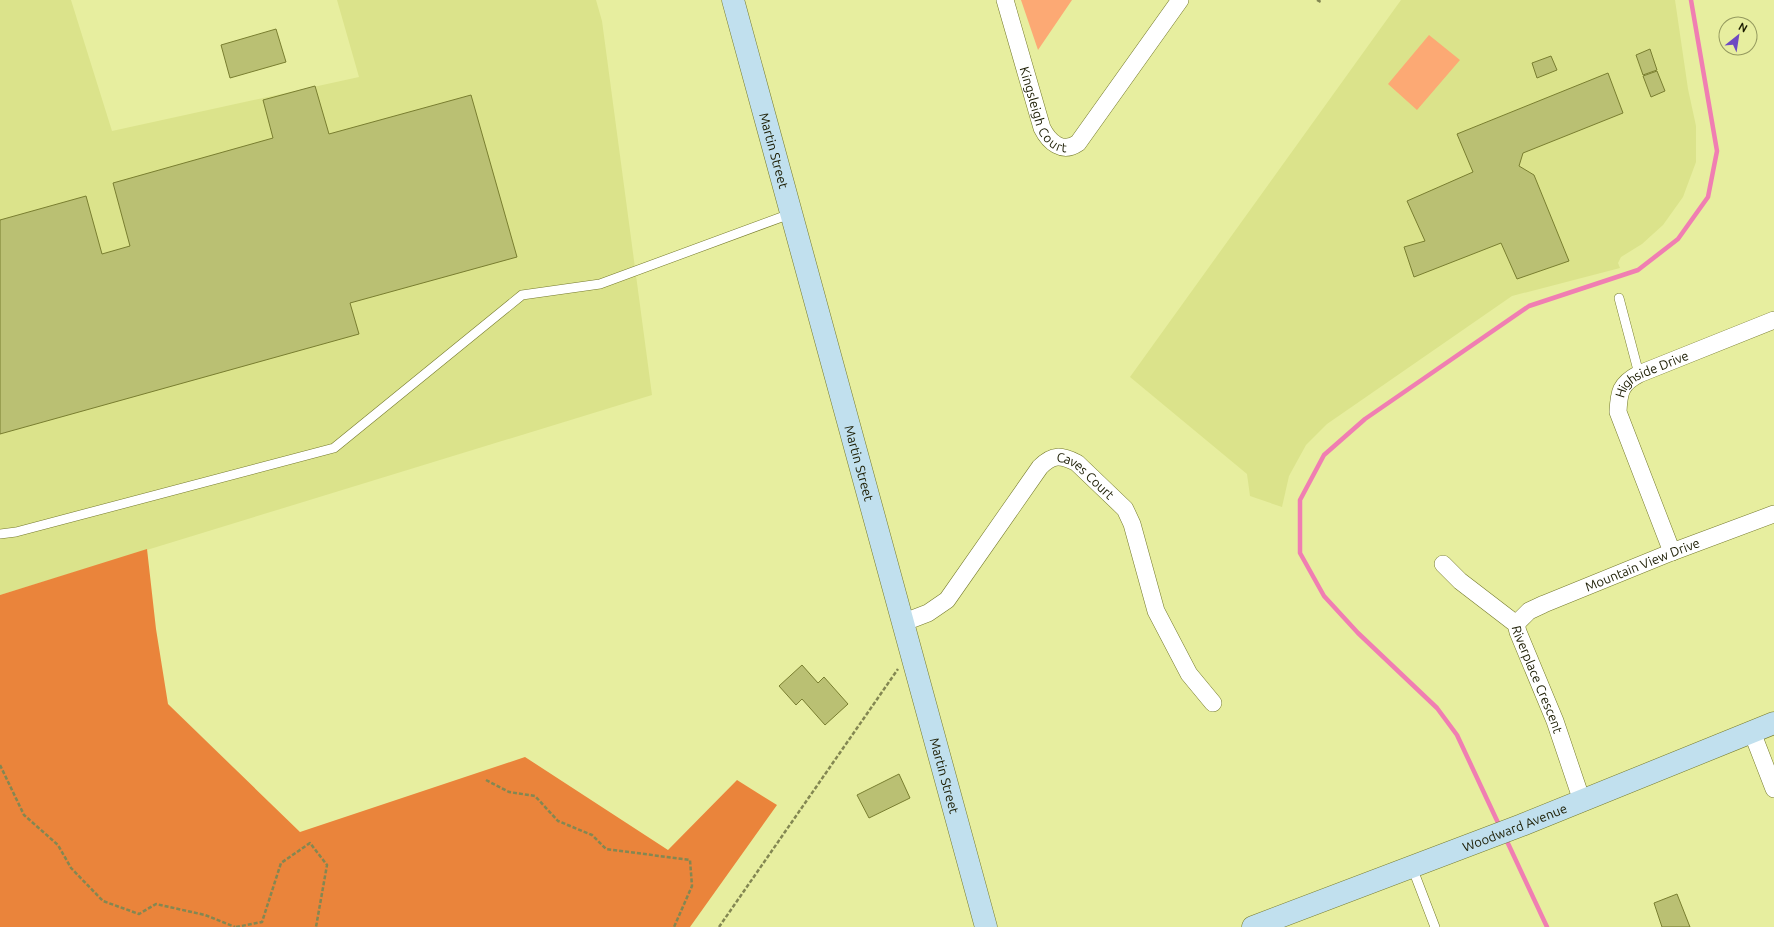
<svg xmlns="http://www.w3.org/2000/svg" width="1774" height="927" font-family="Ubuntu,sans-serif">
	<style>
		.built { fill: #dbe38b }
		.green { fill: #fca974 }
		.forest { fill: #ea843b }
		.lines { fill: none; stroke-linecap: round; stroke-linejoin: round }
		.stream { stroke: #f07eb2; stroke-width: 4.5 }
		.building { fill: #bac073; stroke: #797e30 }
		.lane-casing { stroke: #757a2c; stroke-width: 10 }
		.street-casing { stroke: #757a2c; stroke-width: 18 }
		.secondary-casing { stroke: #757a2c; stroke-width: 23 }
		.path { stroke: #838752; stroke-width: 2.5; stroke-dasharray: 4 2; stroke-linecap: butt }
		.lane { stroke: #fff; stroke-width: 9 }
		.street { stroke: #fff; stroke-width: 17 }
		.secondary { stroke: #c1e0ee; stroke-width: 22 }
		.labels { text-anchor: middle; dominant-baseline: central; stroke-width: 3; stroke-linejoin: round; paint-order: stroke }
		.street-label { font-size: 13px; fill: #1a1b00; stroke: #e7ee9f }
	</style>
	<rect width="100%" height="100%" fill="#e7ee9f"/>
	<path class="built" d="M 0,0 L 71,0 L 112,131 L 359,77 L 337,0 L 596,0 L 602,21 L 652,395 L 0,595 Z
		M 1401,0 L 1675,0 L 1688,89 L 1696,126 L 1696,162 L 1683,197 L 1663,225 L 1642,244 L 1621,257 L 1618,263 L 1620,268 L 1512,296 L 1327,424 L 1306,445 L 1289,476 L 1282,507 L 1250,496 L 1247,474 L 1130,377 Z"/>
	<path class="green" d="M 1021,0 L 1072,0 L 1038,50 Z
		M 1429,35 L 1460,60 L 1417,110 L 1388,84 Z"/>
	<path class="forest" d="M 147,549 L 156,629 L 168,704 L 300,832 L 525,757 L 668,850 L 737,780 L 777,805 L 690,927 L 0,927 L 0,595 Z"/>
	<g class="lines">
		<path class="stream" d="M 1500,827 L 1457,735 L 1437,708 L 1358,633 L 1324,596 L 1300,553 L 1300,500 L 1324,455 L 1365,419 L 1529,306 L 1638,270 L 1678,239 L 1708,197 L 1717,151 L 1691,0
			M 1505,837 L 1547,927"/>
	</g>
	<path class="building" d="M 276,29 L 286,62 L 230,78 L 221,45 Z
		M 1650,49 L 1657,70 L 1643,75 L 1636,55 Z
		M 1551,56 L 1557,70 L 1537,78 L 1532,63 Z
		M 1657,71 L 1665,91 L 1651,97 L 1643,76 Z
		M 1608,73 L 1623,113 L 1523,153 L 1519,166 L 1534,175 L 1569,261 L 1517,279 L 1501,243 L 1414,277 L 1404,247 L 1425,241 L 1407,201 L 1473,172 L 1457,134 Z
		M 315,86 L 329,134 L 471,95 L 517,257 L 350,303 L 359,334 L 0,434 L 0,220 L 86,196 L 102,254 L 130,246 L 113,183 L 273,138 L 263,100 Z
		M 802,665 L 818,683 L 824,677 L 848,704 L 825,725 L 802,699 L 796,705 L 779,686 Z
		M 899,774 L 910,798 L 869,818 L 857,795 Z
		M 1677,894 L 1690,927 L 1662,927 L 1654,903 Z"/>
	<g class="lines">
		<g class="lane-casing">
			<path id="lane" d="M 1619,298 L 1639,374
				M 0,534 L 16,532 L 334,448 L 522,295 L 600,284 L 790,214
				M 1412,867 L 1435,927"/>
		</g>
		<g class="street-casing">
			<g id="street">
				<path id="s1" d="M 1005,0 L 1042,128 C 1049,142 1062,154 1078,143 L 1180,0"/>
				<path id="s2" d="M 1672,552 L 1618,412 C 1619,392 1620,384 1639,374 L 1774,320"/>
				<path id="s3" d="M 1443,564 L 1460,581 L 1516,624 L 1518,632 L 1555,721 L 1582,801"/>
				<path id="s4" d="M 902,623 L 928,613 L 947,600 L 1040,467 C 1053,454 1061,455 1077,463 L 1125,509 L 1132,524 L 1156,611 L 1189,674 L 1213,703"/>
				<path id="s5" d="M 1516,624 L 1529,611 L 1544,604 L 1672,552 L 1774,514"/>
				<path d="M 1752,732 L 1774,789"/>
			</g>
		</g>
		<g class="secondary-casing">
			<g id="secondary">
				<path id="s6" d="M 733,0 L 986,927"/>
				<path id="s7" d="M 1253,927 L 1522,825 L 1774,723"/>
			</g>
		</g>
		<path class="path" d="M 1317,0 L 1321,2
			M 0,765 L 24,815 L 58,845 L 71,868 L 103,901 L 139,914 L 156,904 L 205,915 L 235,927
			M 486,780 L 509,792 L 535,796 L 558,821 L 592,835 L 606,849 L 690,860 L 692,886 L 674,927
			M 236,927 L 262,922 L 281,863 L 310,843 L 327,865 L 316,927
			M 719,927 L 898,669"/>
		<use href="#lane" class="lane"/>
		<use href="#street" class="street"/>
		<use href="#secondary" class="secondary"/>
	</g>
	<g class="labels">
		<g class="street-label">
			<text stroke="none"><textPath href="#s1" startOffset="118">Kingsleigh Court</textPath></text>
			<text stroke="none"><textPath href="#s6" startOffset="156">Martin Street</textPath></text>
			<text stroke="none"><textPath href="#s2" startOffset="207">Highside Drive</textPath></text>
			<text stroke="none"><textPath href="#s6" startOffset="480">Martin Street</textPath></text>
			<text stroke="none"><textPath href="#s4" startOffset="268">Caves Court</textPath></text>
			<text stroke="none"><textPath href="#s5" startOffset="141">Mountain View Drive</textPath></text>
			<text stroke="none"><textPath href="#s3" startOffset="154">Riverplace Crescent</textPath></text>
			<text stroke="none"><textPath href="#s6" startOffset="804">Martin Street</textPath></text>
			<text stroke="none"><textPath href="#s7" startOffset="280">Woodward Avenue</textPath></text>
		</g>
	</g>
	<g transform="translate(1738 36) rotate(30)"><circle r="19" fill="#e7ee9f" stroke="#959a5f"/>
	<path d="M0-3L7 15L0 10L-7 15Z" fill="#6e4ac2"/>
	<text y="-6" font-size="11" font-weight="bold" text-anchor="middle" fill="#1a1b00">N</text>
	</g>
</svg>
